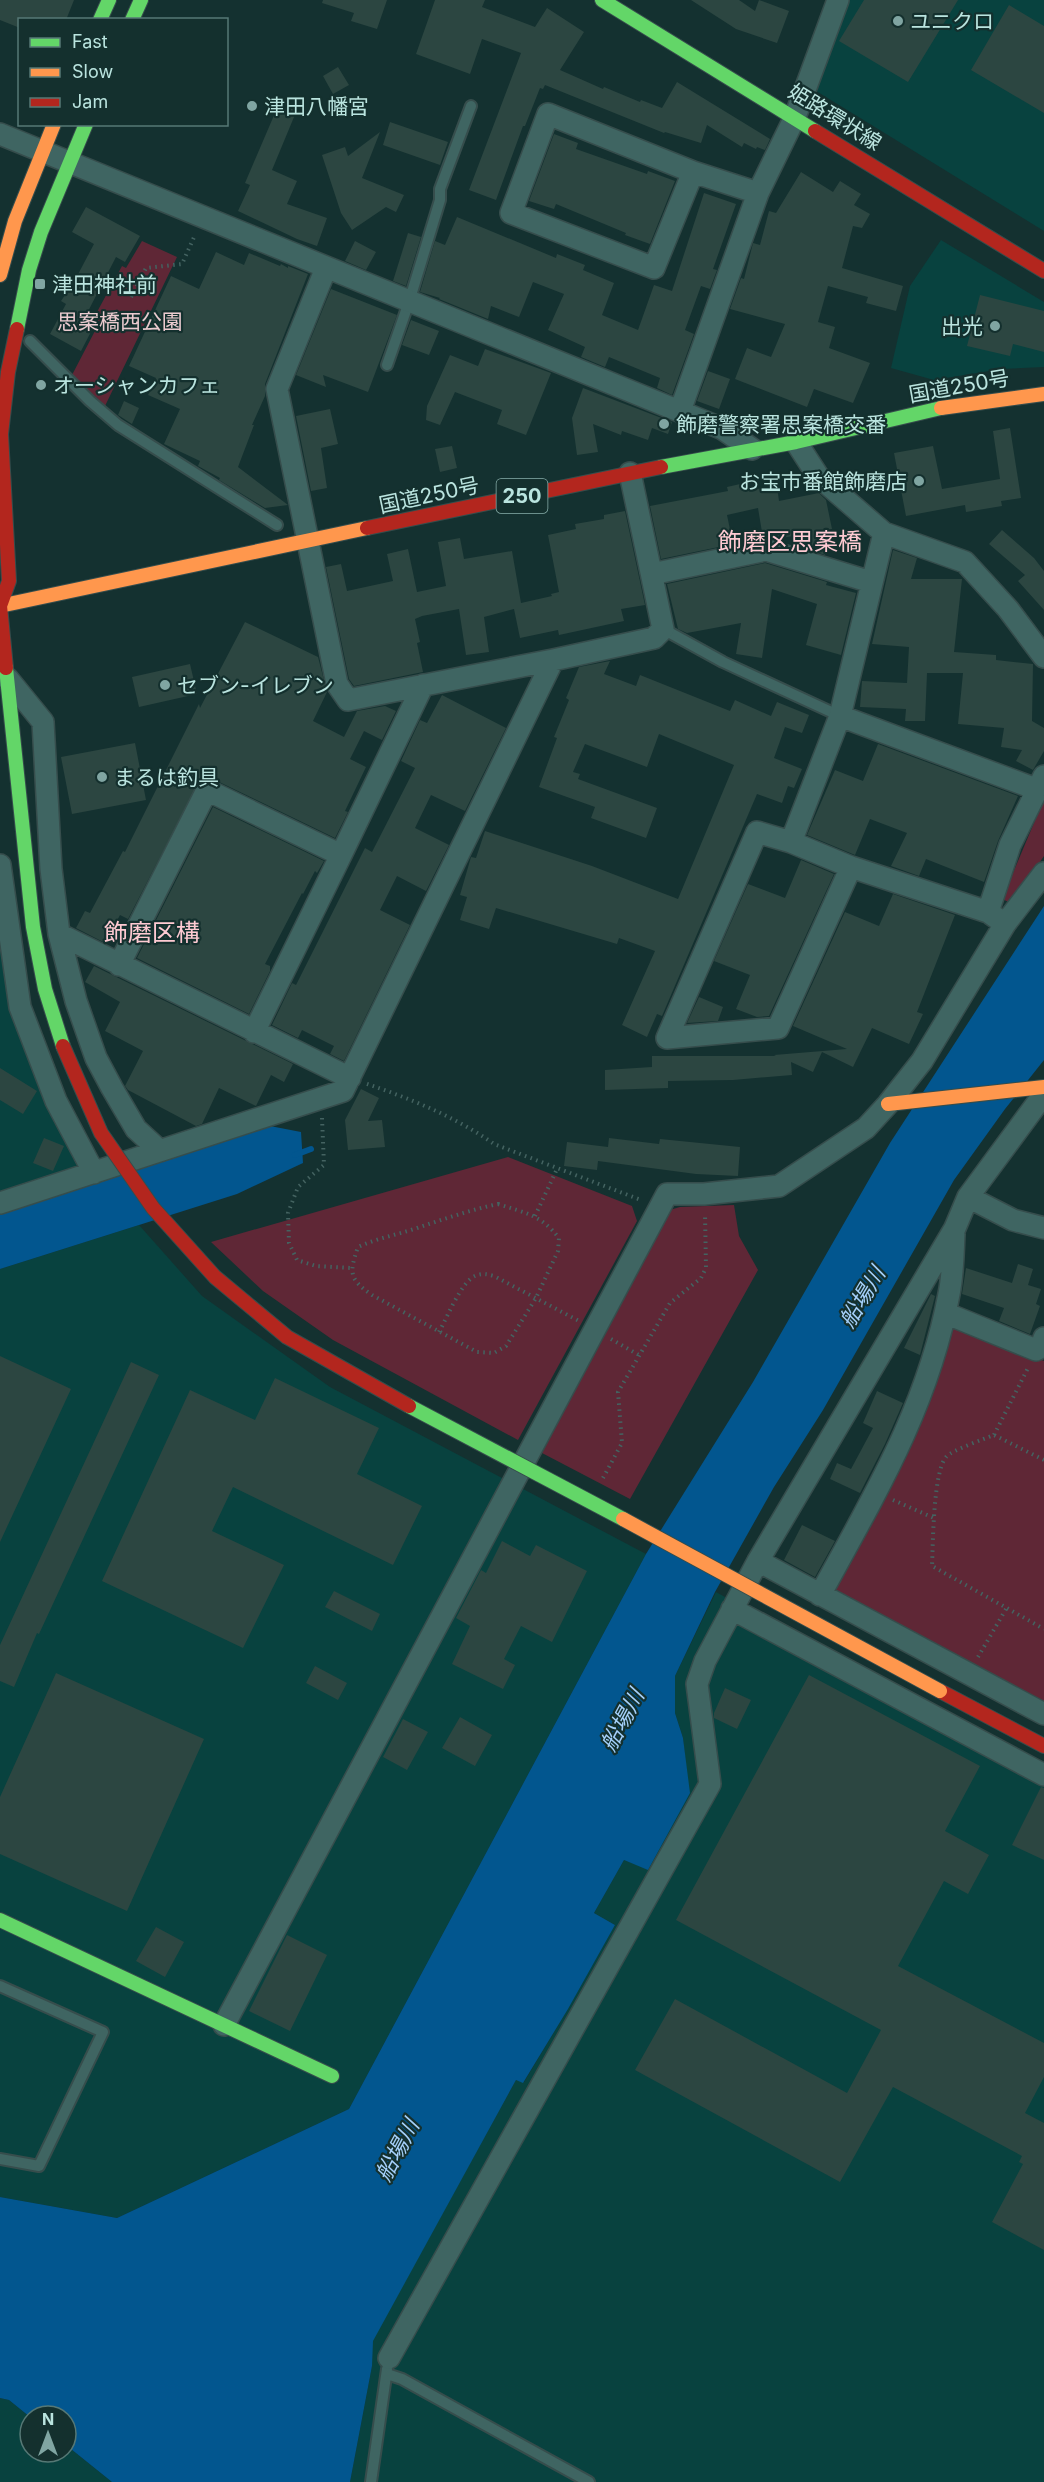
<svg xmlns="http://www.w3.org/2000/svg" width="1044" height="2482" font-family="Inter,'Noto Sans JP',sans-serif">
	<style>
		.built { fill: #08423f }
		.green { fill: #5f2736 }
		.water { fill: #02568f }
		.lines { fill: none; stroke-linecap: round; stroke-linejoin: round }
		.stream { stroke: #02568f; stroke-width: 6 }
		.building { fill: #2c4641 }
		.lane-casing { stroke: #364d4c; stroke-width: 14 }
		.street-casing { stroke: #364d4c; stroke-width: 24 }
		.fast-casing { stroke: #364d4c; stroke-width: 16 }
		.slow-casing { stroke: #364d4c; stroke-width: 16 }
		.jam-casing { stroke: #364d4c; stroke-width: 16 }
		.path { stroke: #446361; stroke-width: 4; stroke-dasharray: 1.5 4.5; stroke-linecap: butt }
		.lane { stroke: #3f6562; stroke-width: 10 }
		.street { stroke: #3f6562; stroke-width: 21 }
		.fast { stroke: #63d668; stroke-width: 14 }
		.slow { stroke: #ff974d; stroke-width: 14 }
		.jam { stroke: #b3261e; stroke-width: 14 }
		.fast-bridge-casing { stroke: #364d4c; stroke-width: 16; stroke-linecap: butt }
		.slow-bridge-casing { stroke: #364d4c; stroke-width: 16; stroke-linecap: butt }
		.jam-bridge-casing { stroke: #364d4c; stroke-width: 16; stroke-linecap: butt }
		.fast-bridge { stroke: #63d668; stroke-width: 14 }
		.slow-bridge { stroke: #ff974d; stroke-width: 14 }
		.jam-bridge { stroke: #b3261e; stroke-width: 14 }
		.poi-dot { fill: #80a5a2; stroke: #14302e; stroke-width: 2 }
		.labels { text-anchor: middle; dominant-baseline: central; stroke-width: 4.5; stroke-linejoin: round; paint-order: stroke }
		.shield { fill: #14302e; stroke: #88aeaa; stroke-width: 1.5 }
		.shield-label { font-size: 20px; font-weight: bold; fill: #bae4df }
		.poi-label { font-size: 21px; fill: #bae4df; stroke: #14302e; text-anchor: start }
		.street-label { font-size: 21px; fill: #bae4df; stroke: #14302e }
		.park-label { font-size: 21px; fill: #ebcbcf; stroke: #14302e }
		.water-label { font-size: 22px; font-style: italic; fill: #a5d0fa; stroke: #14302e }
		.quarter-label { font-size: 24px; fill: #fecad2; stroke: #14302e }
	</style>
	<rect width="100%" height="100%" fill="#143130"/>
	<path class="built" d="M 846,0 L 1044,0 L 1044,231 L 813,89 Z
		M 941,240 L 1044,302 L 1044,367 L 1001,369 L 934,380 L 891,368 L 910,286 Z
		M 0,937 L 99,1180 L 0,1211 Z
		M 139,1225 L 202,1296 L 330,1387 L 646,1554 L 349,2109 L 117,2218 L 0,2197 L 0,1269 Z
		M 716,1592 L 1044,1775 L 1044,2482 L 350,2482 L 372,2366 L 372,2341 L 516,2080 L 524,2082 L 568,2009 L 615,1925 L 594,1913 L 624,1860 L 648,1869 L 689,1793 L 683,1738 L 675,1713 L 675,1676 Z
		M 0,2398 L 9,2400 L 30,2417 L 30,2452 L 66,2452 L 66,2445 L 112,2482 L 0,2482 Z"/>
	<path class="green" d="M 142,241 L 177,257 L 105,406 L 72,375 L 97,327 L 91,323 L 122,266 L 126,268 Z
		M 1044,799 L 1044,856 L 1011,903 L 1002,899 Z
		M 508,1157 L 632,1206 L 637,1221 L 518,1440 L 333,1340 L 263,1291 L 211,1242 Z
		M 734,1205 L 739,1236 L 758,1270 L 630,1499 L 542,1453 L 666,1211 L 680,1207 Z
		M 956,1322 L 1044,1361 L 1044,1709 L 830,1595 L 947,1333 Z"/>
	<path class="water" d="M 1044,906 L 1044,1060 L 1005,1109 L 954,1180 L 823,1410 L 774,1487 L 715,1592 L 675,1676 L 675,1713 L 683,1738 L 690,1793 L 648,1870 L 624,1860 L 594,1913 L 615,1925 L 568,2009 L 523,2083 L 516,2080 L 373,2341 L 372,2366 L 350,2482 L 112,2482 L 66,2445 L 66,2416 L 30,2417 L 9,2400 L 0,2398 L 0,2197 L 117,2218 L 349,2109 L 646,1554 L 753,1382 L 890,1143 Z
		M 270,1126 L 301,1132 L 303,1163 L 237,1194 L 0,1269 L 0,1211 Z"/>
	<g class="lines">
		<path class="stream" d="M 295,1155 L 311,1149"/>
	</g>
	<path class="building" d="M 0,0 L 74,0 L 66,20 L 20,20 L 20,28 L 0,20 Z
		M 323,0 L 387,0 L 377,29 L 351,21 L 354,13 L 322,3 Z
		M 435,0 L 485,0 L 482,7 L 535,27 L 547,8 L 584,32 L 560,70 L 603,89 L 604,87 L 640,102 L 641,100 L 662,108 L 677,82 L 770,139 L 765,150 L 757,147 L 756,149 L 744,143 L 742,147 L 707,125 L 701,143 L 665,132 L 664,133 L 545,85 L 543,89 L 540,88 L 525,126 L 523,126 L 496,200 L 469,190 L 521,53 L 482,39 L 470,74 L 416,54 Z
		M 691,0 L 739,0 L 755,11 L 759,0 L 789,11 L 777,43 L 736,29 Z
		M 864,0 L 958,0 L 908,82 L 839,41 Z
		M 1009,5 L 1044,26 L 1044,113 L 971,70 Z
		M 338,67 L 349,85 L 333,94 L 323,76 Z
		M 299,105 L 272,170 L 297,181 L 287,204 L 327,218 L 317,246 L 297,239 L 238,211 L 250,185 L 245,183 L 275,113 Z
		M 390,122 L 448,142 L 440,165 L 383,145 Z
		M 380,132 L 362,178 L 404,195 L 396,212 L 386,207 L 352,230 L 341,213 L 322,155 L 345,147 L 348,156 Z
		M 554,134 L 578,143 L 576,149 L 647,174 L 648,171 L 675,181 L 650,244 L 625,235 L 626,233 L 556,204 L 554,209 L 529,201 Z
		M 801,172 L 833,192 L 840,181 L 861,194 L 854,205 L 870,214 L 862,228 L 853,226 L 842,268 L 903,286 L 896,311 L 866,303 L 868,297 L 828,286 L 818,322 L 835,327 L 829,348 L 870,363 L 853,403 L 814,389 L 807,407 L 735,379 L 747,348 L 771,357 L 785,324 L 730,309 L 741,278 L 744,279 L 753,243 L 760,245 L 769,211 L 776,213 Z
		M 704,193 L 736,204 L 713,269 L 717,270 L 710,289 L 701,286 L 685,330 L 694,334 L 672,395 L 657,388 L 660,378 L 609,357 L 605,367 L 581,357 L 585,347 L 548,330 L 564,294 L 533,282 L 519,317 L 491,306 L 488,319 L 439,299 L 440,298 L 420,292 L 435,241 L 445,245 L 457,217 L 556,258 L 557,254 L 585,265 L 583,270 L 614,283 L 602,315 L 638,330 L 654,285 L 672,291 Z
		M 86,207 L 140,236 L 125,262 L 116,257 L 82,323 L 93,328 L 81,351 L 50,334 L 66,304 L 61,301 L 75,280 L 94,244 L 72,232 Z
		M 408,233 L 421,237 L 406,286 L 393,281 Z
		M 355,241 L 376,252 L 366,270 L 345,261 Z
		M 216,252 L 244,265 L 249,253 L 280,266 L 281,264 L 288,268 L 288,266 L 308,274 L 265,384 L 265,396 L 252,425 L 254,425 L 238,467 L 288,505 L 265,508 L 219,480 L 220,478 L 198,466 L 200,461 L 164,444 L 180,409 L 148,395 L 156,378 L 129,366 L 171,276 L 199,289 Z
		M 331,289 L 397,315 L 368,392 L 323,375 L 326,387 L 296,375 Z
		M 980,295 L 1044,311 L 1044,352 L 1013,344 L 1010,356 L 967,346 Z
		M 411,320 L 439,331 L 429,355 L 402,345 Z
		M 485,349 L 551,373 L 526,435 L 497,424 L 502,410 L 455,392 L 440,425 L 426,420 L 427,406 L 450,355 L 478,366 Z
		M 708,371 L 730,379 L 719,409 L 697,401 Z
		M 583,388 L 672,422 L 668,434 L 652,428 L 648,440 L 622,431 L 621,435 L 593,424 L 598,452 L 577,455 L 572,418 Z
		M 124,401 L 139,408 L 132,424 L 118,415 Z
		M 330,409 L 338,444 L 321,448 L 327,488 L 311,491 L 296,416 Z
		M 1010,428 L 1021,498 L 1001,501 L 1002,506 L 966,512 L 965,505 L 906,516 L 894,453 L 933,446 L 942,489 L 1000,479 L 993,431 Z
		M 452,446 L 457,468 L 440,472 L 435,449 Z
		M 749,482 L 750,490 L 777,486 L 779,501 L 819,493 L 826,500 L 832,529 L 823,531 L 831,533 L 825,555 L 807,549 L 811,533 L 775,539 L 763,538 L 758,508 L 727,515 L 733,544 L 661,559 L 650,506 L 728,491 L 727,487 Z
		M 625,511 L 645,605 L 621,609 L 624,621 L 559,635 L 558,630 L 520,638 L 514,609 L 484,617 L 489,652 L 466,655 L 459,609 L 422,616 L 415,619 L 420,642 L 417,643 L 423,672 L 354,686 L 349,679 L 326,567 L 341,564 L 347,591 L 393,581 L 387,554 L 408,549 L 417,592 L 446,586 L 438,542 L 460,538 L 464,559 L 512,551 L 521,603 L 552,596 L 551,594 L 559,592 L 548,535 L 576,529 L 575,524 L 604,519 L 604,515 Z
		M 1002,530 L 1034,558 L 1044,571 L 1044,610 L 1018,581 L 1025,575 L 989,544 Z
		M 893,550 L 917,558 L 911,579 L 962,579 L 954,652 L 996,655 L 996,660 L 1033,664 L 1032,721 L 1044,728 L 1044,751 L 1033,770 L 1016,761 L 1022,750 L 1001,747 L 1004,728 L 958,724 L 963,673 L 927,673 L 925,721 L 905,721 L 906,709 L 860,707 L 862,681 L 907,683 L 909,647 L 872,644 Z
		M 765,563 L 827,582 L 826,585 L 856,593 L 841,655 L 806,645 L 817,604 L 772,589 L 762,658 L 736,654 L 741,623 L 687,633 L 678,629 L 667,584 Z
		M 245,622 L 318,657 L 327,692 L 313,721 L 344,737 L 357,711 L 385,706 L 396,711 L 382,740 L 364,731 L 350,759 L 366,767 L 345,811 L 348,812 L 335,838 L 213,779 L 206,777 L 200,780 L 128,919 L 120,915 L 105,943 L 76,928 L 85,911 L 90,913 L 123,851 L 125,852 L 199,704 L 200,708 Z
		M 610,661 L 604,674 L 636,686 L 640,675 L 730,711 L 735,700 L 771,716 L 777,702 L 809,715 L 802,733 L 785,727 L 774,758 L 802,769 L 794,788 L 788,786 L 782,803 L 757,794 L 662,1016 L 657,1014 L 647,1037 L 622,1025 L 655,951 L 619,938 L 617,944 L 496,908 L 489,929 L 460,920 L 467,897 L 460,895 L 471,857 L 476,858 L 485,831 L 592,866 L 678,899 L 734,765 L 659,734 L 647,767 L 585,744 L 573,772 L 580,774 L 578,779 L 657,808 L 646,838 L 591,818 L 595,807 L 539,787 L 557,738 L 554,737 L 569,700 L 566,698 L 579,667 Z
		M 190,664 L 197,694 L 139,707 L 132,677 Z
		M 442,695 L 506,728 L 465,811 L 431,795 L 415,828 L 449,845 L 426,891 L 397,876 L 380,910 L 410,925 L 344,1061 L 330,1054 L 334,1046 L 302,1030 L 298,1038 L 272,1025 L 292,983 L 296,985 L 365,848 L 372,852 L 415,768 L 401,761 L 420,720 L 427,723 Z
		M 135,743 L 146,800 L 72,814 L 61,757 Z
		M 878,744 L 1018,796 L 998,841 L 984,882 L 926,859 L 919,876 L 891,866 L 907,833 L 870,819 L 855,855 L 807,835 L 835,770 L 863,781 Z
		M 213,807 L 324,861 L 317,873 L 315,871 L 303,894 L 302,893 L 265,964 L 270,966 L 270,971 L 249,1014 L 137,958 Z
		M 801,860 L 834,874 L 769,1016 L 757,1017 L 736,1009 L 750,975 L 714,961 L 748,884 L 785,898 Z
		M 893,894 L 955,915 L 917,1012 L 923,1014 L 909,1044 L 872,1028 L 853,1067 L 822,1052 L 813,1072 L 791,1062 L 792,1075 L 733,1080 L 668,1081 L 668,1088 L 605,1090 L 605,1070 L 652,1067 L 652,1056 L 776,1056 L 774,1055 L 847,1049 L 793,1026 L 845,912 L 879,926 Z
		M 94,966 L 293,1064 L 284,1082 L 271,1075 L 256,1106 L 219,1088 L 202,1124 L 196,1126 L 128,1090 L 125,1086 L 143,1051 L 105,1031 L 120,1002 L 85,982 Z
		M 699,997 L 723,1007 L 718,1021 L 687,1023 Z
		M 0,1068 L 37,1091 L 23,1114 L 0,1100 Z
		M 361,1089 L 379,1098 L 368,1121 L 382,1120 L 385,1147 L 348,1150 L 345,1120 Z
		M 44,1138 L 64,1146 L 53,1171 L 33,1163 Z
		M 609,1138 L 659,1144 L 660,1139 L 740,1147 L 738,1176 L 696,1174 L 598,1161 L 597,1170 L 564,1166 L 567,1142 L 608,1147 Z
		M 1018,1264 L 1033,1269 L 1028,1285 L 1041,1289 L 1036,1304 L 1040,1306 L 1030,1334 L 999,1321 L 1004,1308 L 962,1294 L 966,1268 L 1012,1283 Z
		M 931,1294 L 935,1296 L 920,1355 L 904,1348 Z
		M 0,1356 L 71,1389 L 0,1542 Z
		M 131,1362 L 159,1375 L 39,1634 L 37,1633 L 14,1687 L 0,1681 L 0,1645 Z
		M 275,1378 L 379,1428 L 357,1474 L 422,1506 L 393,1565 L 233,1487 L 212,1531 L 284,1565 L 243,1648 L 102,1581 L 190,1390 L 255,1420 Z
		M 877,1391 L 903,1403 L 885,1444 L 860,1493 L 830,1479 L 837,1463 L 851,1469 L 873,1428 L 863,1423 Z
		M 802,1525 L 835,1541 L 815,1577 L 784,1560 Z
		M 502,1541 L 530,1556 L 536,1545 L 587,1571 L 552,1642 L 521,1626 L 504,1659 L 515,1665 L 503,1689 L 452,1664 L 470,1626 L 456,1618 L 481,1570 L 486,1573 Z
		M 334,1591 L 380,1614 L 372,1631 L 325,1607 Z
		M 315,1666 L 347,1683 L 338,1700 L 306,1683 Z
		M 56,1673 L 204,1739 L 127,1911 L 0,1854 L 0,1797 Z
		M 809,1675 L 980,1766 L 945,1831 L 989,1855 L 968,1894 L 944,1881 L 898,1966 L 1044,2043 L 1044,2077 L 1025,2113 L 1044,2123 L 1044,2250 L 992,2222 L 1023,2164 L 1019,2162 L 1022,2156 L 893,2087 L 840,2182 L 635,2070 L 675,1999 L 847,2093 L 881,2030 L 676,1920 Z
		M 725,1688 L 751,1700 L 737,1729 L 714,1718 L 714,1713 Z
		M 460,1717 L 492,1735 L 475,1766 L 442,1748 Z
		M 403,1719 L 428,1732 L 407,1770 L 383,1757 Z
		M 1041,1787 L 1044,1788 L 1044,1860 L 1012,1845 Z
		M 156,1927 L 184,1942 L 165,1977 L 136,1961 Z
		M 287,1935 L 327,1955 L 290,2031 L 249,2011 Z"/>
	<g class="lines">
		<g class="lane-casing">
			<path id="lane" d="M 30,341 L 90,401 L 118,425 L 277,525
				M 387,365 L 409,302 L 440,200 L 440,189 L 471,106
				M 663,629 L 723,662 L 840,716
				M 0,1986 L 103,2032 L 39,2166 L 0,2159
				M 387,2374 L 402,2379 L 589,2482
				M 371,2482 L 387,2369"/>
		</g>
		<g class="street-casing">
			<path id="street" d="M 0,134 L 723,429 L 752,449
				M 693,172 L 654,268 L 511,213 L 548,114 L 693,172 L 758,193
				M 326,268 L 277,389 L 337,684 L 348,700 L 553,660 L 654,638 L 663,629 L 630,473
				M 680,411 L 758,193 L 795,117 L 838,0
				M 796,442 L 818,476 L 884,533 L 965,562 L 1008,609 L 1044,657
				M 652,574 L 766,550 L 871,582
				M 8,679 L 43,722 L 51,869 L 59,934 L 76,1001 L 96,1058 L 112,1088 L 136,1129 L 160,1151
				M 840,716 L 1036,789
				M 791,842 L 840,716 L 884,533
				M 341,855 L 423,685
				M 0,865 L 20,1007 L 56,1101 L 94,1173
				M 988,912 L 1010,845 L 1044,776
				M 1005,924 L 1044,873
				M 59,934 L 350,1078
				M 119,965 L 207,790 L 341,855 L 254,1032
				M 968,1197 L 1013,1220 L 1044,1228
				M 0,1203 L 343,1091 L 553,660
				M 945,1313 L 1036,1350 L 1041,1347 L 1044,1338
				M 758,1561 L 1044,1714
				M 820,1595 C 874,1496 928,1407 949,1294 C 953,1275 953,1254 954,1234
				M 732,1609 L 1044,1775
				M 224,2025 L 667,1194 L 704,1194 L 779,1186 L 866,1128 L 888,1104 L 922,1061 L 1005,924 L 988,912 L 851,867 L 791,842 L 757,832 L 667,1038 L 778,1028 L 851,867
				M 389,2358 L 710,1784 L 697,1684 L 705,1661 L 758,1561 L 955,1228 L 968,1197 L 1044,1094"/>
		</g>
		<g class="fast-casing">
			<path id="fast" d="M 602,0 L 815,131
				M 100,20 L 109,0
				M 132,20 L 141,0
				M 17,329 L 29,270 L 41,232 L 86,124
				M 661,467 L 796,442 L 941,408
				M 6,668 L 33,927 L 45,989 L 63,1046
				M 0,1920 L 332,2076"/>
		</g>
		<g class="slow-casing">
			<path id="slow" d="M 0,275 L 15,221 L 54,124
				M 941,408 L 1044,394
				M 0,606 L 367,528
				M 888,1104 L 1044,1087"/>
		</g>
		<g class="jam-casing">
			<path id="jam" d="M 815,131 L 1044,271
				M 367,528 L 661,467
				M 6,668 L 0,606 L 9,581 L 1,434 L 8,372 L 17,329
				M 940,1691 L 1044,1746"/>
		</g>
		<path class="path" d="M 131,297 L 146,268 L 182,264 L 195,235
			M 367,1084 C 411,1099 456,1117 494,1144 L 641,1200
			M 322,1118 L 324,1165 L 298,1187 L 288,1213 L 289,1243 L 297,1260 L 316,1266 L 351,1268
			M 498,1204 C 525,1213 540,1214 559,1238 L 558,1251 L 536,1298 L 506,1346 L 494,1353 L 477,1352 L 372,1295 C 349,1279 349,1273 358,1247 C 377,1238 397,1235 417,1228 C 444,1219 470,1210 498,1204 Z
			M 535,1216 L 557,1169
			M 439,1332 C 447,1318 461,1282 475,1276 C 482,1273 487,1274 494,1276 L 579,1321
			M 611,1339 L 639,1355
			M 994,1435 L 1029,1366
			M 1044,1460 L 994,1435 C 984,1439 953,1450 947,1456 C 933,1469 933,1545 932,1566 L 1044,1629
			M 603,1478 L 622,1443 L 618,1392 L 670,1303 L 701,1278 L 706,1268 L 705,1213
			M 893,1500 L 934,1518
			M 978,1657 L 1006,1609"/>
		<use href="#lane" class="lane"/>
		<use href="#street" class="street"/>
		<use href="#fast" class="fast"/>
		<use href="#slow" class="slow"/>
		<use href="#jam" class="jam"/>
		<g class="fast-bridge-casing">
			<path id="fast-bridge" d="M 409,1406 L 623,1519"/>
		</g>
		<g class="slow-bridge-casing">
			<path id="slow-bridge" d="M 623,1519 L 940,1691"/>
		</g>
		<g class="jam-bridge-casing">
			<path id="jam-bridge" d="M 63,1046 L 101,1133 L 153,1208 L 215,1277 L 287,1337 L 409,1406"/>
		</g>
		<use href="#fast-bridge" class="fast-bridge"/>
		<use href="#slow-bridge" class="slow-bridge"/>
		<use href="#jam-bridge" class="jam-bridge"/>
	</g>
	<g class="poi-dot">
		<circle cx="898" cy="21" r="6"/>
		<circle cx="252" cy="106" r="6"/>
		<rect x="34" y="278" width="12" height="12" rx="3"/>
		<circle cx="995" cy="326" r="6"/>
		<circle cx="41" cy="385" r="6"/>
		<circle cx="664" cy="424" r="6"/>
		<circle cx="919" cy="481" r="6"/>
		<circle cx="165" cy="685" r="6"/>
		<circle cx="102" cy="777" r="6"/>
	</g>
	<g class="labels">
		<rect class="shield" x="496.5" y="479" width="51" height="34" rx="4.5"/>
		<g class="shield-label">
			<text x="522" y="496">250</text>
		</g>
		<g class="poi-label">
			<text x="910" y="21">ユニクロ</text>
			<text x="264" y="106">津田八幡宮</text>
			<text x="52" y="284">津田神社前</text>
			<text x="983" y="326" text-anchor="end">出光</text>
			<text x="53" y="385">オーシャンカフェ</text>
			<text x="676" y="424">飾磨警察署思案橋交番</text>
			<text x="907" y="481" text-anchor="end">お宝市番館飾磨店</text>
			<text x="177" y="685">セブン-イレブン</text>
			<text x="114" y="777">まるは釣具</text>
		</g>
		<g class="street-label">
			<text transform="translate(835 117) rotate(32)">姫路環状線</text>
			<text transform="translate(959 386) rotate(-10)">国道250号</text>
			<text transform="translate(429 495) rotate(-12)">国道250号</text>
		</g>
		<g class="park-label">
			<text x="120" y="321">思案橋西公園</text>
		</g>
		<g class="water-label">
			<text transform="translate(862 1297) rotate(-59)">船場川</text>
			<text transform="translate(622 1720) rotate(-62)">船場川</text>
			<text transform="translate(397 2150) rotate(-62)">船場川</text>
		</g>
		<g class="quarter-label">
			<text x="790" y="541">飾磨区思案橋</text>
			<text x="152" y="932">飾磨区構</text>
		</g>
	</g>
	<rect x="18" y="18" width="210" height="108" fill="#14302e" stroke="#567875" stroke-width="1.5"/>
	<rect x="30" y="38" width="30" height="9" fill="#63d668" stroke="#567875" stroke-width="1.5"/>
	<text x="72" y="48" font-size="18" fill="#bae4df">Fast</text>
	<rect x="30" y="68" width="30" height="9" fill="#ff974d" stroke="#567875" stroke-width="1.5"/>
	<text x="72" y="78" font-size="18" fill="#bae4df">Slow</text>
	<rect x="30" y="98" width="30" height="9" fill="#b3261e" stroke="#567875" stroke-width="1.5"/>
	<text x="72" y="108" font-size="18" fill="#bae4df">Jam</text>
	<g transform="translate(48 2434)"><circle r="28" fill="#14302e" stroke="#567875" stroke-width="1.5"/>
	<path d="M0-4.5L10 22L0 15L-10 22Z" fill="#80a5a2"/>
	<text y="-9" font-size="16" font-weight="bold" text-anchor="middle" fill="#bae4df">N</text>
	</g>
</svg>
